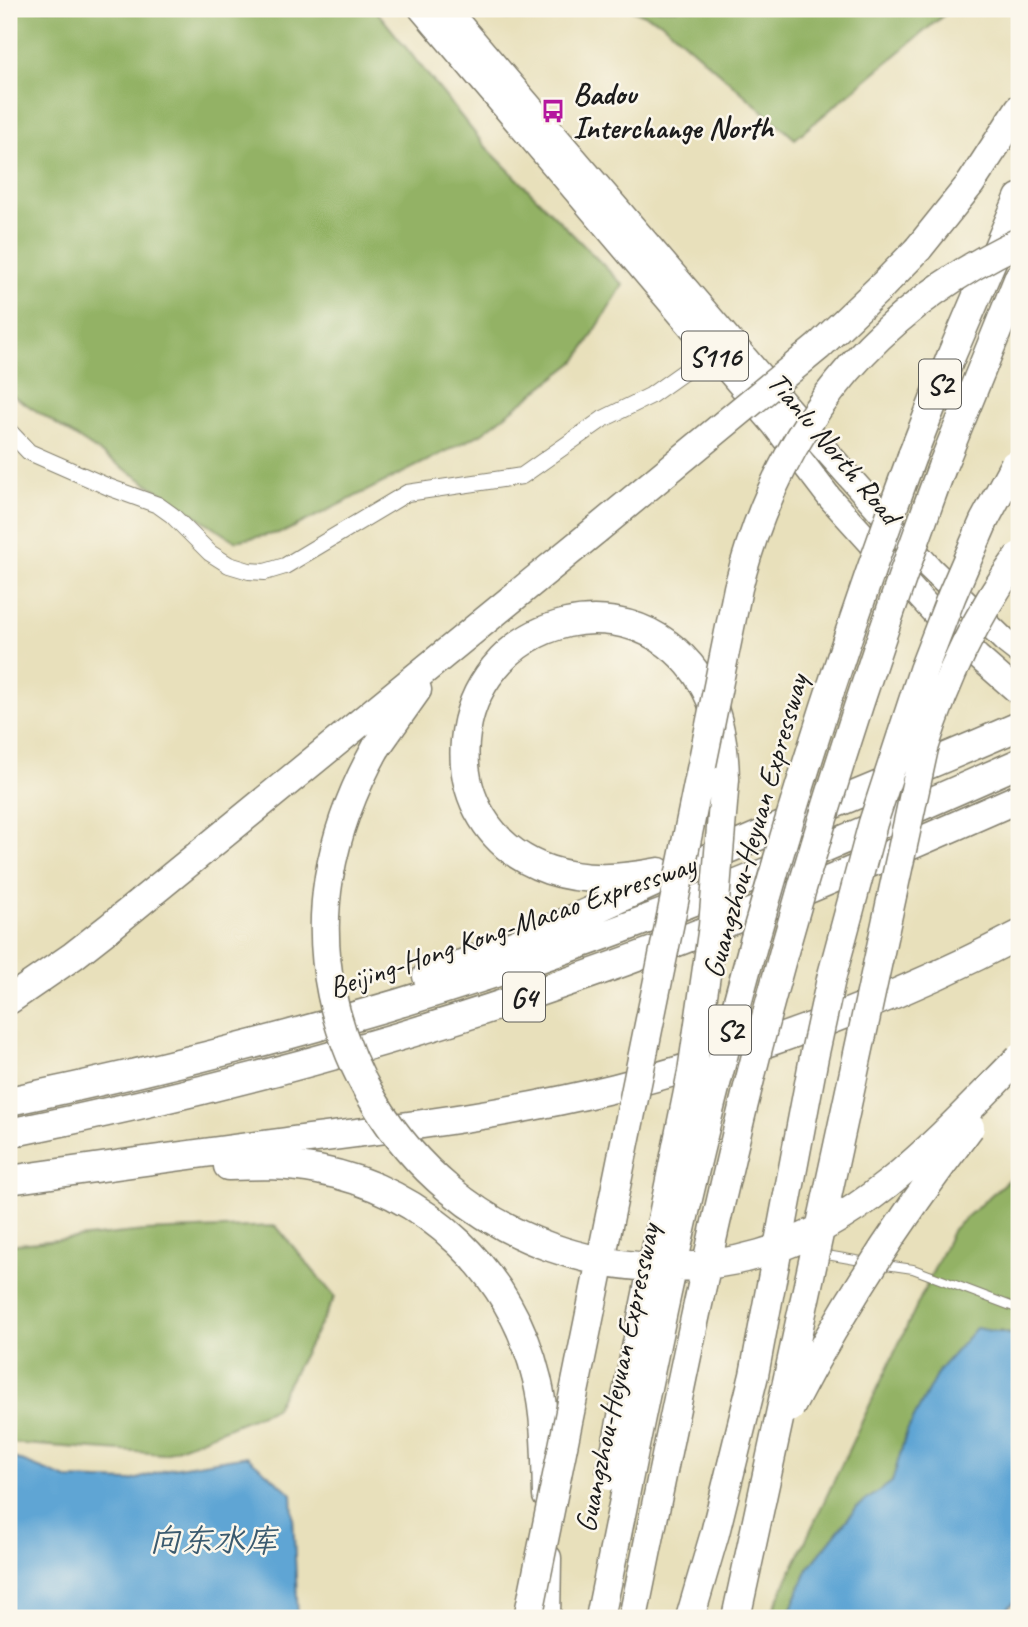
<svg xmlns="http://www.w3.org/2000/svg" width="1028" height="1627" font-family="Caveat,'LXGW WenKai TC',sans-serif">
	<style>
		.forest { fill: #93b265; stroke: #586740; stroke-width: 2 }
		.water { fill: #5fa5d4; stroke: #3e6078; stroke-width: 2 }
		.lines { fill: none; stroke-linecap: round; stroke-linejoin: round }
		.service-casing { stroke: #827e6c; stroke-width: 10 }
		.minor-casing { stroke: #827e6c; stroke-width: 18 }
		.primary-casing { stroke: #827e6c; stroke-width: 27 }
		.motorway-casing { stroke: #827e6c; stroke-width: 31 }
		.service { stroke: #fff; stroke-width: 8 }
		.minor { stroke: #fff; stroke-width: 16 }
		.primary { stroke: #fff; stroke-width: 24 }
		.motorway { stroke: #fff; stroke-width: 28 }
		.motorway-bridge-casing { stroke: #827e6c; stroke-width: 31; stroke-linecap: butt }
		.motorway-bridge { stroke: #fff; stroke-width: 28 }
		.labels { text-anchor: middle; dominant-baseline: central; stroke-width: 5; stroke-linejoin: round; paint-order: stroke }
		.shield { fill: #fbf7ec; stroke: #5f5e5a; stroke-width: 2 }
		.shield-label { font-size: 28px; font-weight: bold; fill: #1c1c1c }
		.poi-label { font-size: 30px; font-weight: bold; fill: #1c1c1c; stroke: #fbf7ec; text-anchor: start }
		.street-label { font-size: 30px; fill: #1c1c1c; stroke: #fbf7ec }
		.water-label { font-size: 32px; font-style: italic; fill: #3a5a6f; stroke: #fbf7ec }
	</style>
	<rect width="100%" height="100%" fill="#fbf7ec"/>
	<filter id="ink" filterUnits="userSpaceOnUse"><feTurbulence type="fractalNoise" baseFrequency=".0143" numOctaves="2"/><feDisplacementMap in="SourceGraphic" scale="14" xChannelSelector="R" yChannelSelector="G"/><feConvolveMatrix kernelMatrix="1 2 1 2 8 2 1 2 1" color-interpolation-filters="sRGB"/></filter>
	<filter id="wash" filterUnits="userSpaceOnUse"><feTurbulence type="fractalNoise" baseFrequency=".00686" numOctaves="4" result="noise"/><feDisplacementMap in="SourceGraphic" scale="28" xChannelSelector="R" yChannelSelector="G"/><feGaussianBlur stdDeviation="1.57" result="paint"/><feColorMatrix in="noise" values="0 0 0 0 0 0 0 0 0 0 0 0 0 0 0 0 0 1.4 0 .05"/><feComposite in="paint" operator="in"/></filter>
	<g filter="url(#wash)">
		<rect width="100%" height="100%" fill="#e8e0bb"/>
		<path class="forest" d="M 9,9 L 375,9 L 485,146 L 623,285 L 577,360 L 481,434 L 284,532 L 235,541 L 9,393 Z
			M 500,9 L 548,9 L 544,20 L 502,18 Z
			M 630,9 L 951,9 L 795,139 L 660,21 Z
			M 1019,1170 L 1019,1336 L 999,1331 L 907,1431 L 892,1482 L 857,1507 L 808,1569 L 787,1618 L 769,1618 L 953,1229 Z
			M 276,1226 L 335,1297 L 274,1409 L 164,1454 L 9,1443 L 9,1245 L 144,1231 Z"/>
		<path class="water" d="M 976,1328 L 1019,1336 L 1019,1597 L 998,1618 L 787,1618 L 808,1569 L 857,1507 L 892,1482 L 907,1431 L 939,1370 Z
			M 247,1456 L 292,1494 L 298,1618 L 9,1618 L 9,1462 L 14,1458 L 67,1479 L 131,1481 L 172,1468 Z"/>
	</g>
	<g filter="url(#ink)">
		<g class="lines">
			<g class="service-casing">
				<path id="service" d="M 821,1254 L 867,1262
					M 879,1264 L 913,1269 L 1019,1309"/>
			</g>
			<g class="minor-casing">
				<path id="minor" d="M 9,431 L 29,452 L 111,488 L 158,505 L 172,515 L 210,553 L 229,565 L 249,571 L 265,572 L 285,566 L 407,493 L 522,476 L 603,419 L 650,396 L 712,352"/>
			</g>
			<g class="primary-casing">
				<path id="primary" d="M 421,9 L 774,425 L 829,497 L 934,613 L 978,657 L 1019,693
					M 447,9 L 790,410 L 930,568 L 1005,641 L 1019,652"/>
			</g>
			<g class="motorway-casing">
				<path id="motorway" d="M 918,249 L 971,183 L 1019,109
					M 912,456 L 952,354 L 1019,198
					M 942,467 L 1019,277
					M 376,748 L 417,690
					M 659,872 C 622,879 585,882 549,870 C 425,827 443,652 567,623 C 597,616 632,621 659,638 C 709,670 724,722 725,779
					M 427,976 C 521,945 611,902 701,861 C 806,814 914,772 1019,726
					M 9,1000 L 73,956 L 110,927 L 596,530
					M 9,1101 C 188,1064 364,1018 537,959 C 701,903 861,833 1019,763
					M 9,1133 C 191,1096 371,1050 547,989 C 708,935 864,866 1019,798
					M 228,1166 C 258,1165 288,1164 318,1170 C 426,1190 512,1273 537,1379 C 546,1417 546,1458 547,1496
					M 9,1180 C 101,1167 194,1154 286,1142 C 396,1128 507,1115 615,1088 C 755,1052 891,1002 1019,935
					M 546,1618 L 547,1558"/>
			</g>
			<use href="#service" class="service"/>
			<use href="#minor" class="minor"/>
			<use href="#primary" class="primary"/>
			<use href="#motorway" class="motorway"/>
			<g class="motorway-bridge-casing">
				<path id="motorway-bridge" d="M 596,530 L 818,347 L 883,285 L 918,249
					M 376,748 C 353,789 337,831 329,877 C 303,1035 401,1194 550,1247 C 617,1271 692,1274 760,1254 C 868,1221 943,1135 1019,1058
					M 790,1408 C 841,1309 902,1216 970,1127
					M 610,1476 L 692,1072 L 713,926 L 725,779
					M 528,1618 L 738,588 C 778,430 871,312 1019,242
					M 600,1618 C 637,1438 671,1258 717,1080 C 771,868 836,661 912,456
					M 633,1618 C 669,1442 704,1265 747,1091 C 800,879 866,672 942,467
					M 690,1618 L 715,1533 L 754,1375 L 814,1057 L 831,979 L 873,823 L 923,670 L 952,595 L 984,521 L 1014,465
					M 736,1618 L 924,748 C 946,679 976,615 1019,556"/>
			</g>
			<use href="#motorway-bridge" class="motorway-bridge"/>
		</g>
	</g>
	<defs>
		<g id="bus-bare" transform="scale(1.89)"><path d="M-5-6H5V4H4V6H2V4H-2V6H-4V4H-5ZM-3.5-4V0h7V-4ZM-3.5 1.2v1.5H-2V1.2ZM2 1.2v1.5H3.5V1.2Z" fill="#b5179e" stroke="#fbf7ec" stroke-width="2.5" paint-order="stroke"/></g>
	</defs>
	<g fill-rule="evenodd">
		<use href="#bus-bare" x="553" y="111"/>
	</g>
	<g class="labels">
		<g class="shield">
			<rect x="682" y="331.5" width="66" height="49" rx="5"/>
			<rect x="919" y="359.5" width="42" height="49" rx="5"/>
			<rect x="503" y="972.5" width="42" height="49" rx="5"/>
			<rect x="709" y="1005.5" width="42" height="49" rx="5"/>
		</g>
		<g class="shield-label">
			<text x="715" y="356">S116</text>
			<text x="940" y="384">S2</text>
			<text x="524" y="997">G4</text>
			<text x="730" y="1030">S2</text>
		</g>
		<g class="poi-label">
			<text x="573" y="94">Badou<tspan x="573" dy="34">Interchange North</tspan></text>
		</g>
		<g class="street-label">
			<text transform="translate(834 448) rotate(50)">Tianlu North Road</text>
			<text transform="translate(755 826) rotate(-74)">Guangzhou-Heyuan Expressway</text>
			<text transform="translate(512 926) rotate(-19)">Beijing-Hong Kong-Macao Expressway</text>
			<text transform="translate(617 1378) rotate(-78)">Guangzhou-Heyuan Expressway</text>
		</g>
		<g class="water-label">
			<text x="213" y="1540">向东水库</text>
		</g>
	</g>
	<rect width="1028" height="1627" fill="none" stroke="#fbf7ec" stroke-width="35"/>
</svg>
